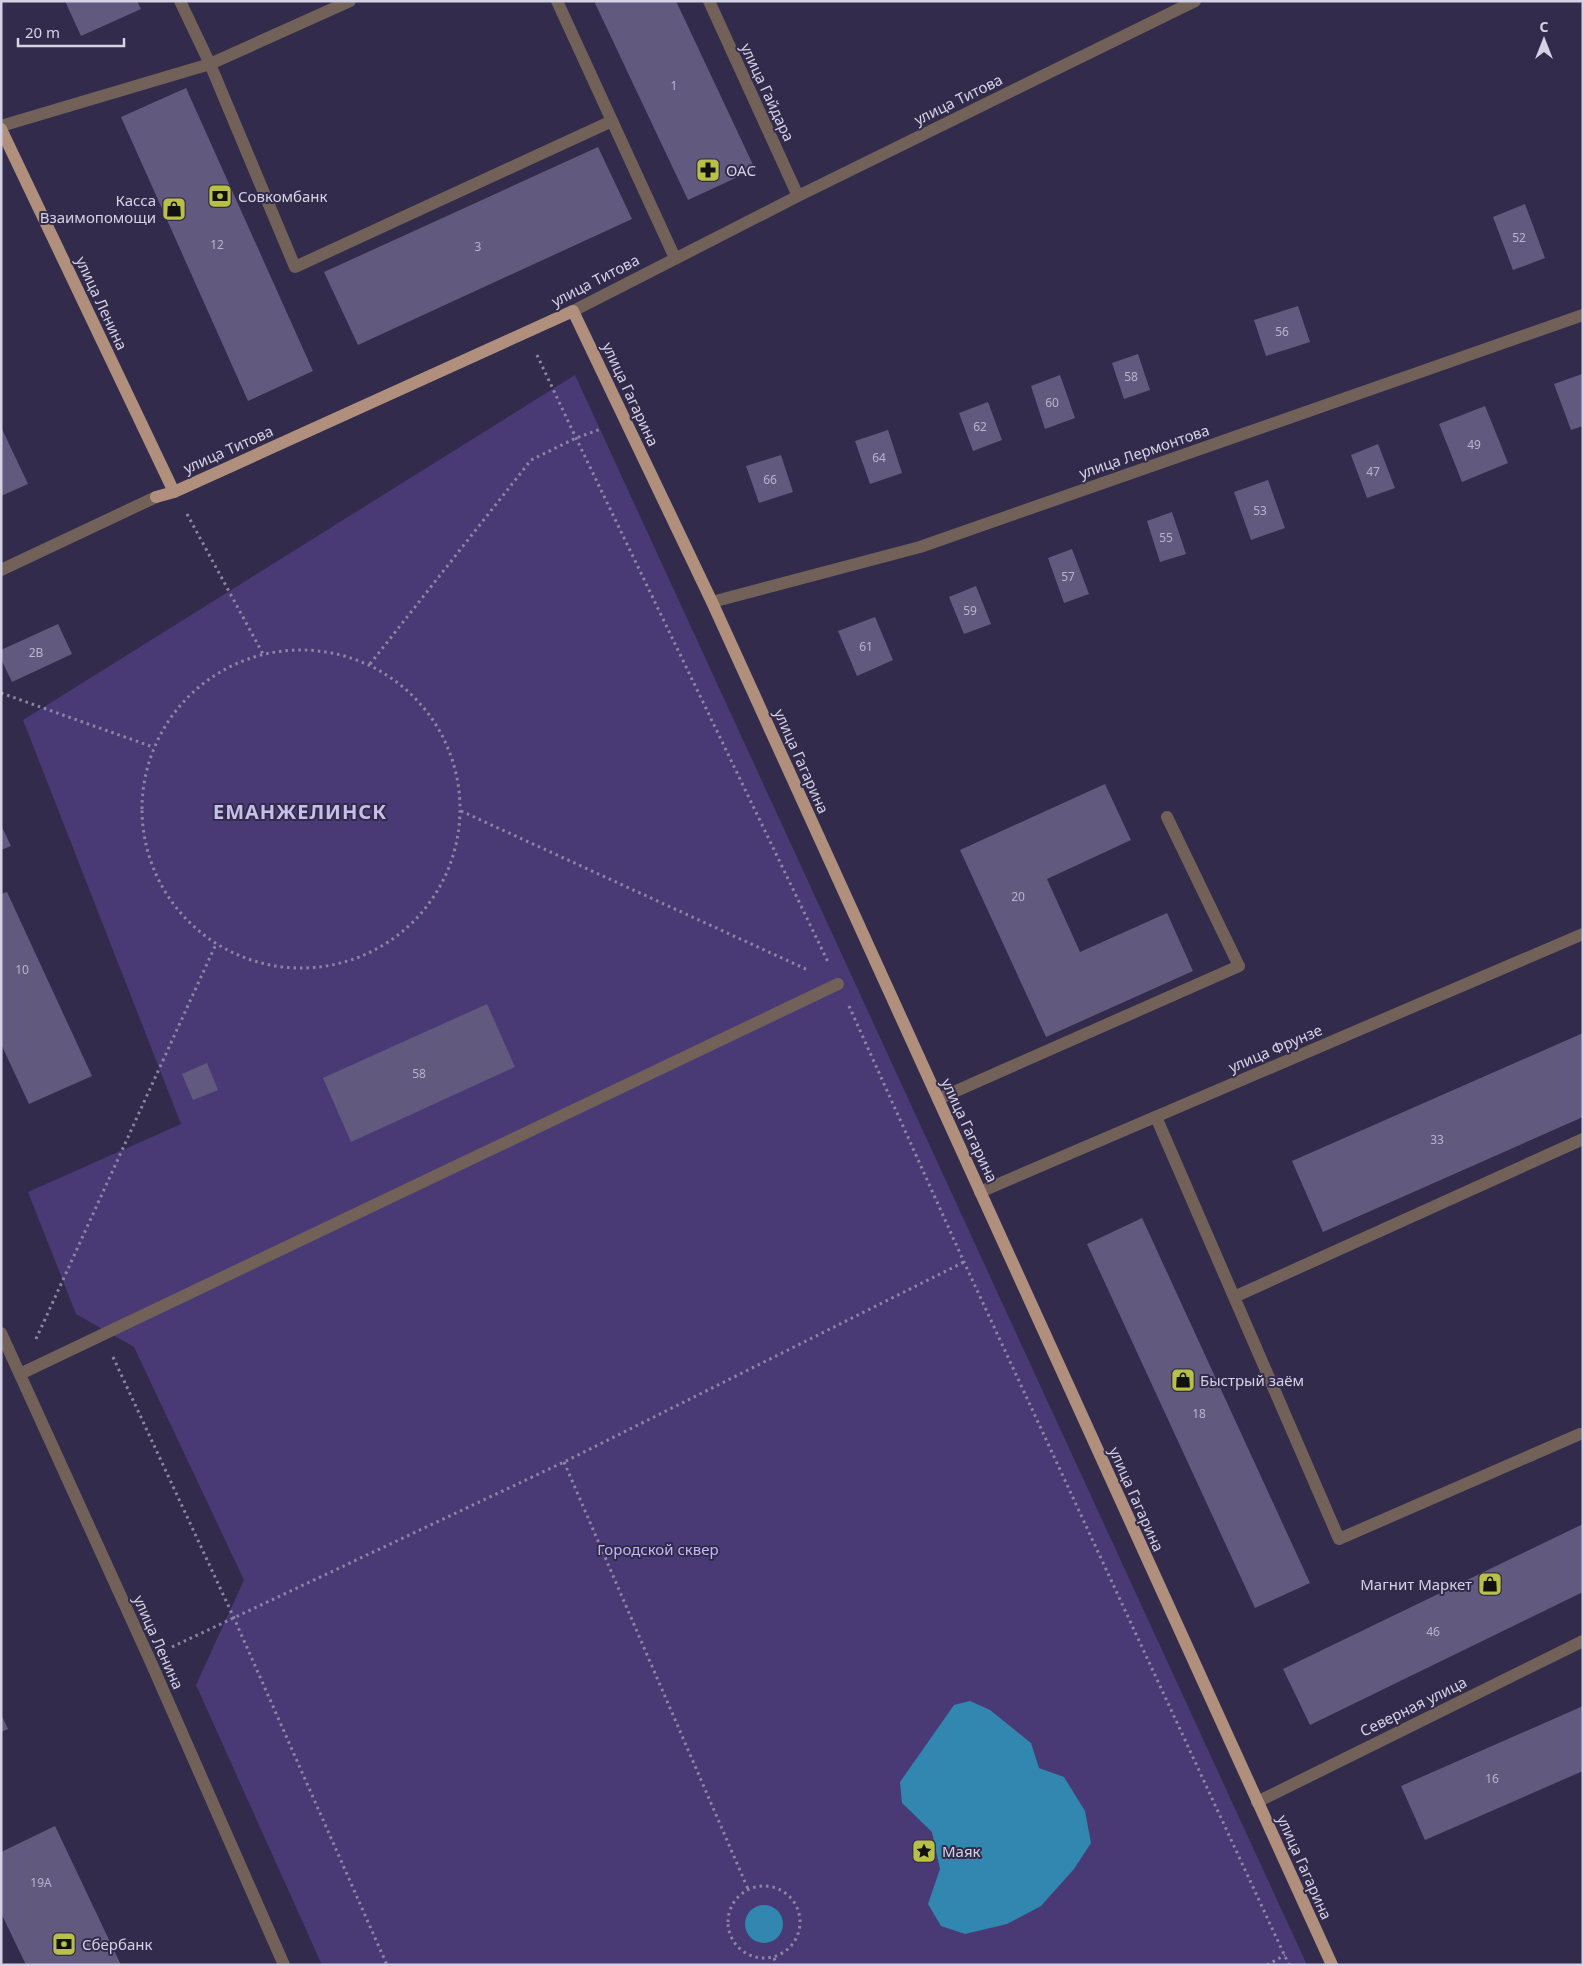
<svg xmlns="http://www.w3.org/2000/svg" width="1584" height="1966" font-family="'Noto Sans',sans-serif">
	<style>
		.green { fill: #493a76 }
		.water { fill: #3187af }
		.building { fill: #615a7e }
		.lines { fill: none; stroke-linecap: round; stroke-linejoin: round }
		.path { stroke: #8b87a0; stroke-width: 3; stroke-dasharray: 2.5 4; stroke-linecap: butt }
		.minor { stroke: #716158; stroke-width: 12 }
		.major { stroke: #b0907d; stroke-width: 12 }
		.labels { text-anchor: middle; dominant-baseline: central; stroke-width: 4; stroke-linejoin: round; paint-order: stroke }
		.number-label { font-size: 12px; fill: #b8b4cc }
		.street-label { font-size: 15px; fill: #d5d2e6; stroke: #322b4b }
		.poi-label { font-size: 15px; fill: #d5d2e6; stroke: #322b4b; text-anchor: start }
		.park-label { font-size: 15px; fill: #c3b7fa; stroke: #322b4b }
		.district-label { font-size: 20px; font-weight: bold; letter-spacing: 1px; fill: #c6bfe8; stroke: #322b4b }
	</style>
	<rect width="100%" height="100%" fill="#322b4b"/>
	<path class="green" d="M 575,375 L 1307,1965 L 322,1965 L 196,1685 L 244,1580 L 134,1347 L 76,1314 L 28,1192 L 181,1124 L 23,720 Z"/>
	<path class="water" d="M 970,1701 L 990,1710 L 1031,1743 L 1039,1768 L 1064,1777 L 1085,1811 L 1091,1843 L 1074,1869 L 1041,1906 L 1007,1924 L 965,1934 L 941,1926 L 928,1904 L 940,1869 L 932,1832 L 902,1803 L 900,1782 L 954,1705 Z
		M745 1924a19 19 0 1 1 38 0a19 19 0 1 1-38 0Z"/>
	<path class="building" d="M 65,1 L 137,1 L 141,9 L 81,36 Z
		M 594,1 L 676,1 L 755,169 L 688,200 Z
		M 186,88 L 313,371 L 248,401 L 121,117 Z
		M 598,147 L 632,219 L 358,345 L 324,272 Z
		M 1525,204 L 1545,258 L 1513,270 L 1493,217 Z
		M 1298,306 L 1310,342 L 1266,356 L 1254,320 Z
		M 1138,354 L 1150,390 L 1124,399 L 1112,363 Z
		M 1582,374 L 1583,426 L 1571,430 L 1554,384 Z
		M 1060,375 L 1075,418 L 1045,429 L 1031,386 Z
		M 988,402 L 1002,440 L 973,451 L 959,413 Z
		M 1485,406 L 1508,463 L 1462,482 L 1439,424 Z
		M 1,427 L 28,484 L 1,496 Z
		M 888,430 L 902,473 L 870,484 L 855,441 Z
		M 1378,444 L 1395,488 L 1367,498 L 1351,455 Z
		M 781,455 L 793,492 L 759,503 L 746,466 Z
		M 1268,480 L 1285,528 L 1251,540 L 1234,492 Z
		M 1172,512 L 1186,554 L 1160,562 L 1147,521 Z
		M 1072,549 L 1089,594 L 1064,603 L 1048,558 Z
		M 976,586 L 991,624 L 964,634 L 949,597 Z
		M 875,617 L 893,660 L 857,676 L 838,631 Z
		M 58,624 L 72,654 L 12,682 L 1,659 L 1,650 Z
		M 1105,784 L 1131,840 L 1047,879 L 1080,952 L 1167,913 L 1193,971 L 1046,1037 L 960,850 Z
		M 1,825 L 11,846 L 1,850 Z
		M 7,892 L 92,1076 L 29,1104 L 1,1044 L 1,894 Z
		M 487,1004 L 515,1067 L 351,1142 L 323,1078 Z
		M 1583,1033 L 1583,1117 L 1323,1232 L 1292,1161 Z
		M 207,1063 L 218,1090 L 193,1100 L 182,1074 Z
		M 1142,1218 L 1310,1583 L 1255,1608 L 1087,1244 Z
		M 1583,1524 L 1583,1592 L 1310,1725 L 1283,1669 Z
		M 1583,1706 L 1583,1771 L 1425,1840 L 1401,1786 Z
		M 1,1714 L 8,1729 L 1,1732 Z
		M 55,1826 L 121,1965 L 26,1965 L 1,1913 L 1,1852 Z"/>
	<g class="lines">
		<path class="path" d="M 537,355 L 576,438 L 828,962
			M 187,514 L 263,654
			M142 809a159 159 0 1 1 318 0a159 159 0 1 1-318 0Z
			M 370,664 L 531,460 L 576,438 L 601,429
			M 1,693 L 153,747
			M 461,811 L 808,970
			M 849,1006 L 964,1262 L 1289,1965
			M 36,1339 L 216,944
			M 113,1357 L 234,1618 L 387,1965
			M 564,1462 L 748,1889
			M 172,1647 L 564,1462 L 964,1262
			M728 1922a36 36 0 1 1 72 0a36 36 0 1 1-72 0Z
			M 774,1958 L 777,1965
			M 1267,1965 L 1285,1955"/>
		<path class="minor" d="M 180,1 L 210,64 L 295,267 L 612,121
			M 557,1 L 675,258
			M 709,1 L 798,196
			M 1,126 L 210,64 L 350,1
			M 573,311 L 798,196 L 1195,1
			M 1,570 L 156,497
			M 712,602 L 920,547 L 1583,315
			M 938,1099 L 1239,966 L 1167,817
			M 1156,1117 L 1339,1539 L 1580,1434
			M 980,1192 L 1583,934
			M 1234,1297 L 1583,1139
			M 1,1333 L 149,1658 L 284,1965
			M 20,1374 L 838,984
			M 1257,1802 L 1583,1641"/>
		<path class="major" d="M 1,129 L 174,492
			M 156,497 L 174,492 L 573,311 L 712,602 L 1332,1965"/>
	</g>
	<defs>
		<g id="pharmacy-square" transform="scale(1.25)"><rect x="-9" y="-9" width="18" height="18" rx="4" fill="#b9c046" stroke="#322b4b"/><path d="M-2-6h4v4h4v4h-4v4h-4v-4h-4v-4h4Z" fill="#111"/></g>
		<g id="bank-square" transform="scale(1.25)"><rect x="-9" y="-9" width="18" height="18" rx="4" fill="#b9c046" stroke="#322b4b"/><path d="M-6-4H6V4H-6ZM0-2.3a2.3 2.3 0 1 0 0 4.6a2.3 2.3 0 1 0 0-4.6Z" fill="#111"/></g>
		<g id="shop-square" transform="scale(1.25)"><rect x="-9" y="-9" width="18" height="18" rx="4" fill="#b9c046" stroke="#322b4b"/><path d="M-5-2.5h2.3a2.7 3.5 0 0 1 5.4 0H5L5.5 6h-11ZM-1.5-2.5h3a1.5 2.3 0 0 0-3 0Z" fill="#111"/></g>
		<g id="sight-square" transform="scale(1.25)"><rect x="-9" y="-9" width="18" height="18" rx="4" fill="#b9c046" stroke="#322b4b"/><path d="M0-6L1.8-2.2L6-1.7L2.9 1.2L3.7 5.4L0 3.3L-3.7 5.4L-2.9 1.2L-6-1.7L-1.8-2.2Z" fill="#111"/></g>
	</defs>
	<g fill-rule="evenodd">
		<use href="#pharmacy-square" x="708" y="170"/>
		<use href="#bank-square" x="220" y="196"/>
		<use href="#shop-square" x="174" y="209"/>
		<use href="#shop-square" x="1183" y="1380"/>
		<use href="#shop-square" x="1490" y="1584"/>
		<use href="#sight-square" x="924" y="1851"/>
		<use href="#bank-square" x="64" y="1944"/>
	</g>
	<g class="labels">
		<g class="number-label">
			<text x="674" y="85">1</text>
			<text x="1519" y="237">52</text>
			<text x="217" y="244">12</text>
			<text x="478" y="246">3</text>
			<text x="1282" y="331">56</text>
			<text x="1131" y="376">58</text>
			<text x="1052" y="402">60</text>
			<text x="980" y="426">62</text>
			<text x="1474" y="444">49</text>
			<text x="879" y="457">64</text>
			<text x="1373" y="471">47</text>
			<text x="770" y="479">66</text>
			<text x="1260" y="510">53</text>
			<text x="1166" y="537">55</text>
			<text x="1068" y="576">57</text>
			<text x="970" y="610">59</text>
			<text x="866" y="646">61</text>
			<text x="36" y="652">2В</text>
			<text x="1018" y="896">20</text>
			<text x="22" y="969">10</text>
			<text x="419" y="1073">58</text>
			<text x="1437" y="1139">33</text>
			<text x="1199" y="1413">18</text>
			<text x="1433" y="1631">46</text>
			<text x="1492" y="1778">16</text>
			<text x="41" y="1882">19А</text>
		</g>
		<g class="street-label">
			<text transform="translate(768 92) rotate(65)">улица Гайдара</text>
			<text transform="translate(958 99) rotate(-26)">улица Титова</text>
			<text transform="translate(595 280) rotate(-27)">улица Титова</text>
			<text transform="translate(102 303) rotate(65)">улица Ленина</text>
			<text transform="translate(631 394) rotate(65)">улица Гагарина</text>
			<text transform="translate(228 449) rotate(-24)">улица Титова</text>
			<text transform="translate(1144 451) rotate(-19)">улица Лермонтова</text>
			<text transform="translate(802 761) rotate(66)">улица Гагарина</text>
			<text transform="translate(1275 1048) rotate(-23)">улица Фрунзе</text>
			<text transform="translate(970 1130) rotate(65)">улица Гагарина</text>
			<text transform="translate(1137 1499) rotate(66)">улица Гагарина</text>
			<text transform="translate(159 1642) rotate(66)">улица Ленина</text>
			<text transform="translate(1413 1706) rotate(-26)">Северная улица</text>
			<text transform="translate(1305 1867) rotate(66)">улица Гагарина</text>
		</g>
		<g class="poi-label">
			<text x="726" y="170">ОАС</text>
			<text x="238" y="196">Совкомбанк</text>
			<text x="156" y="200" text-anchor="end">Касса<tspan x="156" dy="17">Взаимопомощи</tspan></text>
			<text x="1200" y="1380">Быстрый заём</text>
			<text x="1472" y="1584" text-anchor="end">Магнит Маркет</text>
			<text x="942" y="1851">Маяк</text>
			<text x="82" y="1944">Сбербанк</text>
		</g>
		<g class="park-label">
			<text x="658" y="1549">Городской сквер</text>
		</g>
		<g class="district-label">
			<text x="300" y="811">ЕМАНЖЕЛИНСК</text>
		</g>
	</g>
	<rect width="1584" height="1966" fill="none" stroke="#d5d2e6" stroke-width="5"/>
	<g transform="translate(1544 40)" stroke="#322b4b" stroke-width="4" paint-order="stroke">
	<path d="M0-4L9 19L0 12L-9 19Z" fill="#d5d2e6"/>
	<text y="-8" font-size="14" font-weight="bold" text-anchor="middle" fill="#d5d2e6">С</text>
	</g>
	<path d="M18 38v8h106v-8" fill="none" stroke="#d5d2e6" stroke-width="2.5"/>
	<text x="25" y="38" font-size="15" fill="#d5d2e6" stroke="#322b4b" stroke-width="4" paint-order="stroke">20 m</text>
</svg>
